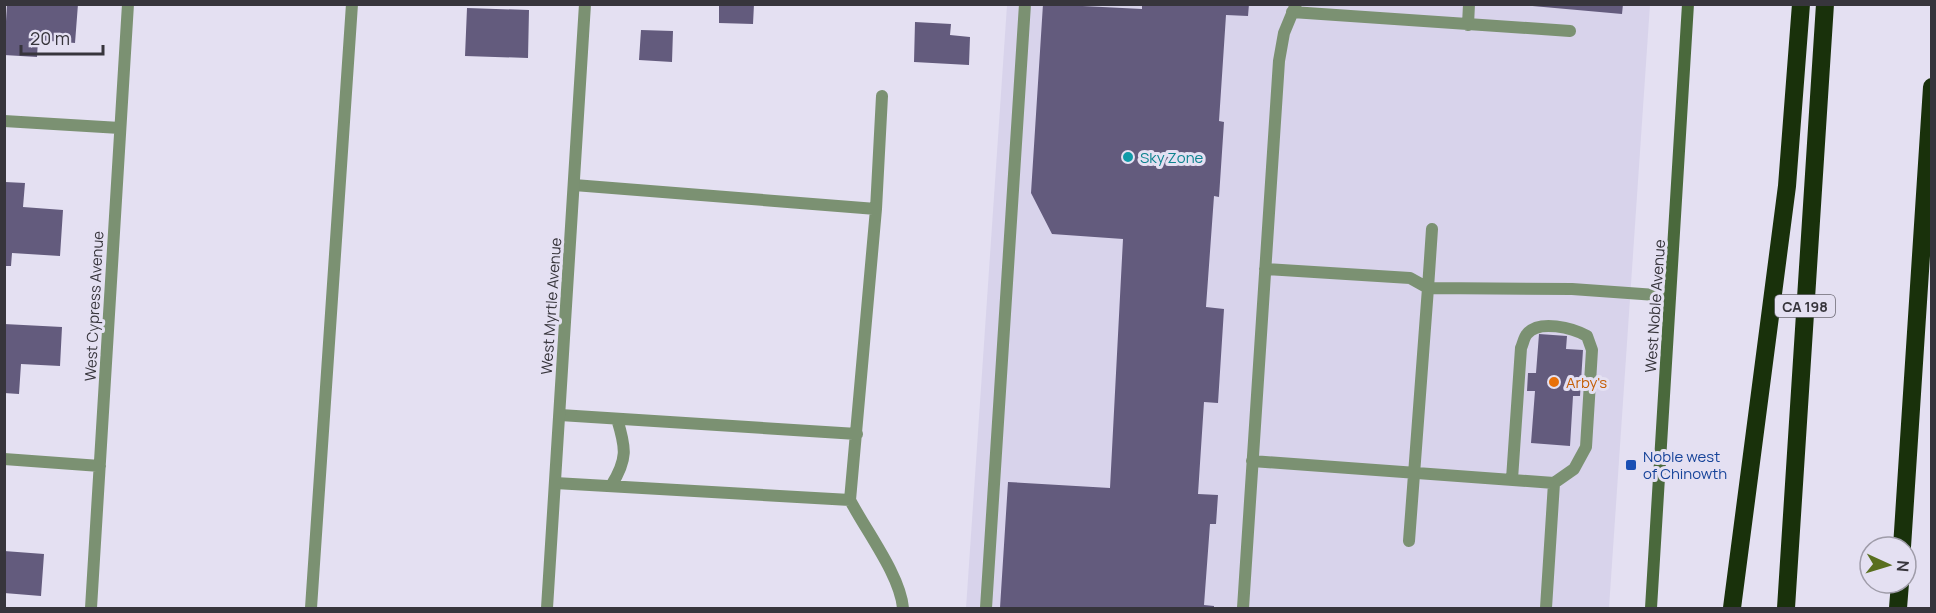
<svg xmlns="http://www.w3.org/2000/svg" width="1936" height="613" font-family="Manrope,sans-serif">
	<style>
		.built { fill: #d8d3eb }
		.building { fill: #635b7d }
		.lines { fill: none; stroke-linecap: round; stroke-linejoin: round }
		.lane { stroke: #7b9172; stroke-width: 12 }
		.street { stroke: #7b9172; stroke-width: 12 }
		.secondary { stroke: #4a693c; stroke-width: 12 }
		.highway { stroke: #19310b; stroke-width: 18 }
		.culture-dot { fill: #0f9aa8; stroke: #e4e0f2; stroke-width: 2 }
		.food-dot { fill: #e8710a; stroke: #e4e0f2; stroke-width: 2 }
		.transit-dot { fill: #1a4fb4; stroke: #e4e0f2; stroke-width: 2 }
		.labels { text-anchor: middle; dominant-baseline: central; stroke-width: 6; stroke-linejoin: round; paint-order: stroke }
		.shield { fill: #e4e0f2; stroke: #6b6873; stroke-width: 1.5 }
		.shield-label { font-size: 14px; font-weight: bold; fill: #37353c }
		.culture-label { font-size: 15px; fill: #0d838f; stroke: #e4e0f2; text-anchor: start }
		.street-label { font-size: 15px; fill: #37353c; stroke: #e4e0f2 }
		.food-label { font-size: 15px; fill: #c56008; stroke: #e4e0f2; text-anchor: start }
		.transit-label { font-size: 15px; fill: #164399; stroke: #e4e0f2; text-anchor: start }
	</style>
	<rect width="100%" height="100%" fill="#e4e0f2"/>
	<path class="built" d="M 1007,5 L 1650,5 L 1609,608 L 966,608 Z"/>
	<path class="building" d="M 7,4 L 78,4 L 75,43 L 38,40 L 37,57 L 4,55 Z
		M 719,4 L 754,4 L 753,24 L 719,23 Z
		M 1043,4 L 1142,9 L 1142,4 L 1249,4 L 1248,16 L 1226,15 L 1219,121 L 1224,122 L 1219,197 L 1214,196 L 1206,307 L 1224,309 L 1218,403 L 1204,402 L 1198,494 L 1218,495 L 1216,524 L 1210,524 L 1204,605 L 1214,606 L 1214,608 L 1000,608 L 1008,482 L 1110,488 L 1123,239 L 1052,234 L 1031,193 Z
		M 1509,4 L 1623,4 L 1622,14 Z
		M 467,8 L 529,10 L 528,58 L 465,56 Z
		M 915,22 L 951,24 L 950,35 L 970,37 L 969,65 L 914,62 Z
		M 641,30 L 673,31 L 672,62 L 639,60 Z
		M 5,182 L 25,183 L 23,207 L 63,210 L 60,256 L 12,253 L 11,266 L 5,266 Z
		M 4,324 L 62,327 L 60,366 L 21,364 L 19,394 L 4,393 Z
		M 1539,334 L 1567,336 L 1566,349 L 1583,350 L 1580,396 L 1573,396 L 1570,446 L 1531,443 L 1535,391 L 1527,391 L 1528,373 L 1536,373 Z
		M 4,551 L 44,554 L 41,596 L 4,593 Z"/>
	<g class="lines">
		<path class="lane" d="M 1292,12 L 1570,31
			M 1468,25 L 1469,4
			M 882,96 L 876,209 L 850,500 C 866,531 900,575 903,608
			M 574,185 L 876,209
			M 1265,269 L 1410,278 L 1428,288 L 1432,229
			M 560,415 L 857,434
			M 1252,461 L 1554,483 L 1574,469 L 1586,447 L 1592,350 L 1587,336 C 1573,328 1539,319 1527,334 C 1524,337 1523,344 1521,348 L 1512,479
			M 555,483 L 850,500
			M 611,486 C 628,459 626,448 617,419
			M 1409,541 L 1428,288 L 1572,289 L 1670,296
			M 311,608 L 352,4
			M 986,608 L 1025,4
			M 1243,608 L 1279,61 L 1284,33 L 1296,4
			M 1546,608 L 1554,483"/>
		<path class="street" d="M 4,121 L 120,128
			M 4,459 L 100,466
			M 91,608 L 128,4
			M 547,608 L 585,4"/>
		<path class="secondary" d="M 1651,608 L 1688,4"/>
		<path class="highway" d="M 1902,547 L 1932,87
			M 1732,608 L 1787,186 L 1801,4
			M 1786,608 L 1825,4
			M 1898,608 L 1900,583"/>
	</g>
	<circle class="culture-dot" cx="1128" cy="157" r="6"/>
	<circle class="food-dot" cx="1554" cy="382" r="6"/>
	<rect class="transit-dot" x="1625" y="459" width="12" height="12" rx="3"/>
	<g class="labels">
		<rect class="shield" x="1775" y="295" width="60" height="22" rx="4.5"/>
		<g class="shield-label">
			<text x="1805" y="306">CA 198</text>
		</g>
		<g class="culture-label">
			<text x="1140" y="157">Sky Zone</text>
		</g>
		<g class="street-label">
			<text transform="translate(94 306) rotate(-87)">West Cypress Avenue</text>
			<text transform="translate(551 306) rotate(-86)">West Myrtle Avenue</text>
			<text transform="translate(1655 306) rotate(-86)">West Noble Avenue</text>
		</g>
		<g class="food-label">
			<text x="1566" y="382">Arby's</text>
		</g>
		<g class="transit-label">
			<text x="1643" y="456">Noble west<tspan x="1643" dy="17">of Chinowth</tspan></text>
		</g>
	</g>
	<rect width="1936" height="613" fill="none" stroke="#37353c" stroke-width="12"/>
	<g transform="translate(1888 565) rotate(94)"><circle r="28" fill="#e4e0f2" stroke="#9f9ca9" stroke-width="1.5"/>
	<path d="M0-4.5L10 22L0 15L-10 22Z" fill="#596f1f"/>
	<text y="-9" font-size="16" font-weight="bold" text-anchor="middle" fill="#37353c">N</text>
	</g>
	<path d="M21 45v9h82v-9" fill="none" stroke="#37353c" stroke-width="3"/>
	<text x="30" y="45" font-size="18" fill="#37353c" stroke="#e4e0f2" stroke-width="4.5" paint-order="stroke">20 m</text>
</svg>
